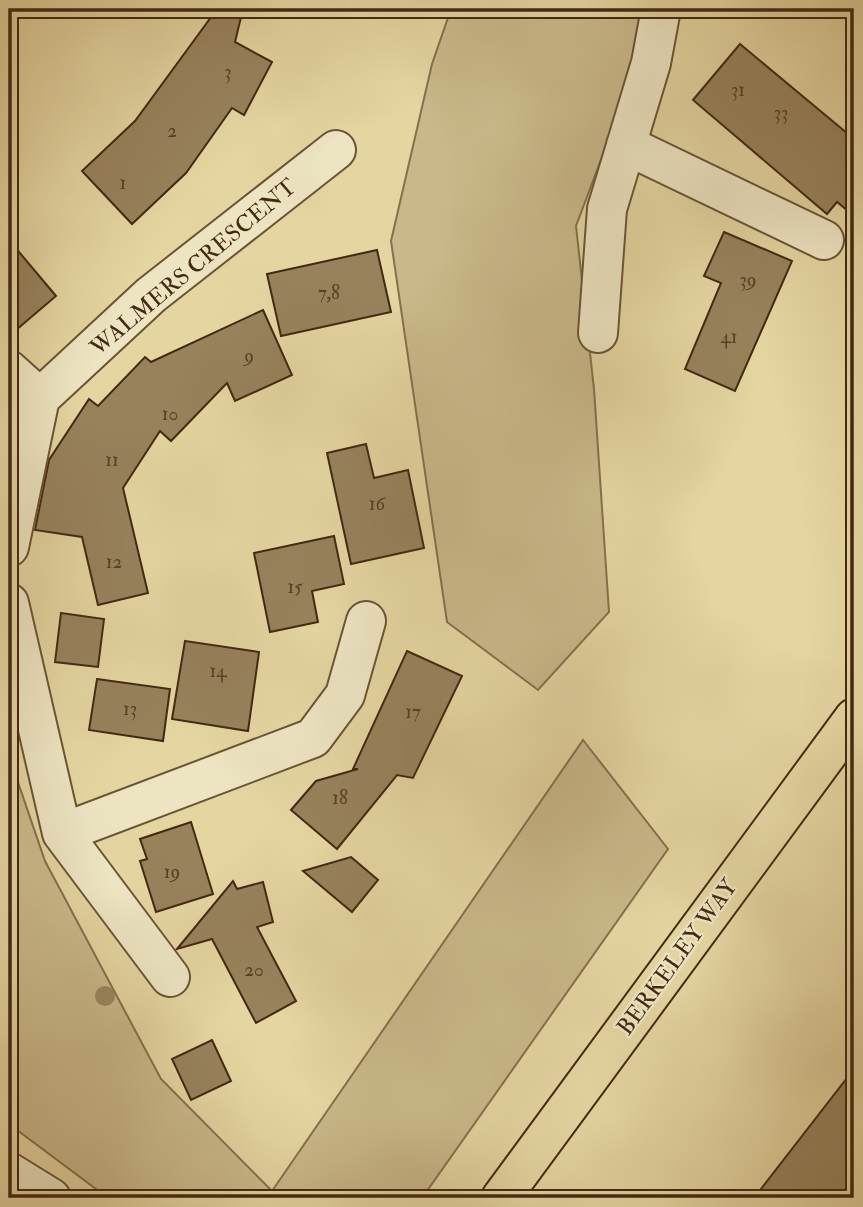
<svg xmlns="http://www.w3.org/2000/svg" width="863" height="1207" font-family="'IM FELL Double Pica',serif">
	<style>
		.green { fill: #c9b889; stroke: #86704d; stroke-width: 2 }
		.building { fill: #97825c; stroke: #432911; stroke-width: 2 }
		.lines { fill: none; stroke-linecap: round; stroke-linejoin: round }
		.minor-casing { stroke: #6b5435; stroke-width: 42 }
		.major-casing { stroke: #432911; stroke-width: 42 }
		.minor { stroke: #ede4c2; stroke-width: 38 }
		.major { stroke: #e4d5a1; stroke-width: 38 }
		.tree { fill: #9a865f }
		.labels { text-anchor: middle; dominant-baseline: central; stroke-width: 5; stroke-linejoin: round; paint-order: stroke }
		.number-label { font-size: 19px; fill: #583f24 }
		.street-label { font-size: 23px; fill: #432911; stroke: #ede4c2 }
	</style>
	<rect width="100%" height="100%" fill="#e4d5a1"/>
	<filter id="stains"><feTurbulence type="fractalNoise" baseFrequency=".00286" numOctaves="4"/><feColorMatrix values="0 0 0 0 .2 0 0 0 0 .09 0 0 0 0 .02 0 0 0 .5 -.17"/></filter>
	<radialGradient id="worn" r=".72"><stop offset=".6" stop-color="#630" stop-opacity="0"/><stop offset="1" stop-color="#630" stop-opacity=".3"/></radialGradient>
	<path class="green" d="M 451,9 L 643,9 L 633,75 L 576,226 L 594,389 L 609,612 L 538,690 L 447,622 L 391,241 L 432,64 Z
		M 583,740 L 668,849 L 422,1198 L 108,1198 L 9,1124 L 9,756 L 45,861 L 161,1079 L 272,1191 Z"/>
	<path class="building" d="M 217,9 L 243,9 L 235,42 L 272,62 L 244,115 L 232,108 L 186,173 L 132,224 L 82,171 L 135,121 Z
		M 740,44 L 854,139 L 854,216 L 837,202 L 827,214 L 693,100 Z
		M 724,232 L 792,261 L 735,391 L 685,369 L 721,283 L 704,276 Z
		M 9,240 L 56,296 L 9,336 Z
		M 377,250 L 391,312 L 281,336 L 267,274 Z
		M 263,310 L 292,375 L 235,401 L 227,383 L 171,441 L 160,431 L 123,488 L 148,593 L 98,605 L 82,537 L 35,530 L 49,460 L 89,399 L 98,406 L 145,357 L 151,362 Z
		M 366,444 L 374,478 L 408,470 L 424,548 L 351,564 L 327,453 Z
		M 334,536 L 344,584 L 312,591 L 318,622 L 270,632 L 254,553 Z
		M 61,613 L 104,619 L 98,667 L 55,662 Z
		M 185,641 L 259,652 L 248,731 L 172,719 Z
		M 407,651 L 462,676 L 413,778 L 397,775 L 337,849 L 291,810 L 316,781 L 358,769 L 353,769 Z
		M 97,679 L 170,689 L 163,741 L 89,730 Z
		M 191,822 L 213,894 L 156,912 L 140,861 L 147,859 L 140,839 Z
		M 351,857 L 378,880 L 352,912 L 303,871 Z
		M 233,881 L 237,889 L 263,882 L 273,922 L 257,927 L 296,1001 L 256,1023 L 212,939 L 177,949 Z
		M 212,1040 L 231,1081 L 191,1100 L 172,1059 Z
		M 854,1069 L 854,1198 L 754,1198 Z"/>
	<g class="lines">
		<g class="minor-casing">
			<path id="minor" d="M 626,145 L 824,240
				M 598,333 L 607,209 L 651,63 L 661,9
				M 9,370 L 40,398
				M 9,547 L 40,398 L 151,295 L 336,150
				M 9,603 L 62,833 L 313,738 L 345,695 L 366,621
				M 62,833 L 170,977
				M 9,1172 L 51,1198"/>
		</g>
		<g class="major-casing">
			<path id="major" d="M 501,1198 L 854,718"/>
		</g>
		<use href="#minor" class="minor"/>
		<use href="#major" class="major"/>
	</g>
	<circle class="tree" cx="105" cy="996" r="10"/>
	<g class="labels">
		<g class="number-label">
			<text x="228" y="72">3</text>
			<text x="738" y="90">31</text>
			<text x="781" y="113">33</text>
			<text x="172" y="131">2</text>
			<text x="123" y="183">1</text>
			<text x="748" y="280">39</text>
			<text x="329" y="293">7,8</text>
			<text x="729" y="337">41</text>
			<text x="249" y="356">9</text>
			<text x="170" y="414">10</text>
			<text x="112" y="460">11</text>
			<text x="377" y="504">16</text>
			<text x="114" y="562">12</text>
			<text x="295" y="587">15</text>
			<text x="218" y="671">14</text>
			<text x="130" y="709">13</text>
			<text x="413" y="712">17</text>
			<text x="340" y="798">18</text>
			<text x="172" y="872">19</text>
			<text x="254" y="970">20</text>
		</g>
		<g class="street-label">
			<text transform="translate(193 267) rotate(-40)">WALMERS CRESCENT</text>
			<text transform="translate(677 957) rotate(-54)">BERKELEY WAY</text>
		</g>
	</g>
	<rect width="863" height="1207" fill="none" stroke="#e4d5a1" stroke-width="35"/>
	<rect x="10" y="10" width="842" height="1186" fill="none" stroke="#432911" stroke-width="3.5"/>
	<rect x="18" y="18" width="828" height="1172" fill="none" stroke="#432911" stroke-width="2"/>
	<rect width="100%" height="100%" filter="url(#stains)"/>
	<rect width="100%" height="100%" fill="url(#worn)"/>
</svg>
